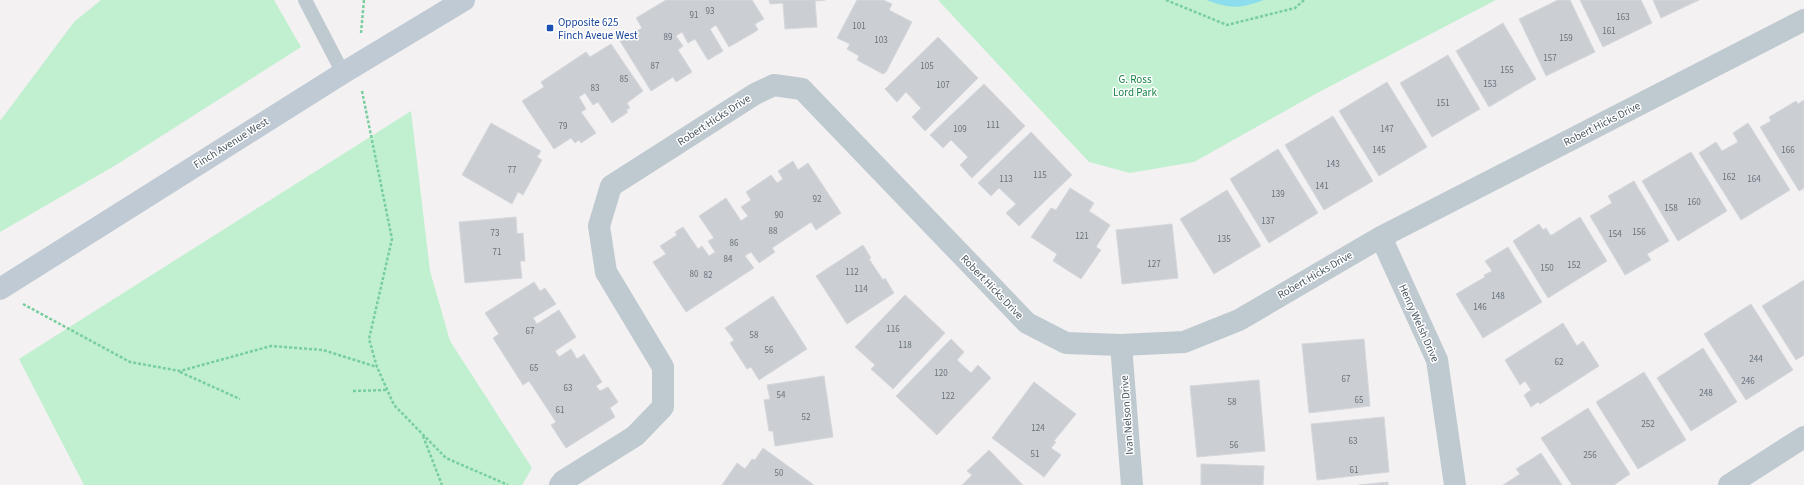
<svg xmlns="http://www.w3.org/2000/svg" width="1804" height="485" font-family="'Source Sans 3',sans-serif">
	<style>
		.green { fill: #c0f0d0 }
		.water { fill: #8ddeed }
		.building { fill: #cbced3; stroke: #d5d7dc }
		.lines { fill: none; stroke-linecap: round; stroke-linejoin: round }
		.path { stroke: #78ce9f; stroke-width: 2.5; stroke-dasharray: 3 2; stroke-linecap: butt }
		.service { stroke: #bfc9d0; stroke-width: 14 }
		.minor { stroke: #bfc9d0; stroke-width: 22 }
		.secondary { stroke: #bfcad4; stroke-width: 22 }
		.transit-dot { fill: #1a4fb4; stroke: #fff; stroke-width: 1.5 }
		.labels { text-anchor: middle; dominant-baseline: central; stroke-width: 3; stroke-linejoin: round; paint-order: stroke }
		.number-label { font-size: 9px; fill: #69737c }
		.transit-label { font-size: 11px; fill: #164399; stroke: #fff; text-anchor: start }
		.park-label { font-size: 11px; fill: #178246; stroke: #fff }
		.street-label { font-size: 11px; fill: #48555f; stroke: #fff }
	</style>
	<rect width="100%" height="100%" fill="#f3f1f1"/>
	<path class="green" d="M 101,0 L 274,0 L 301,47 L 116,165 L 0,232 L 0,121 L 74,22 Z
		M 938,0 L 1496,0 L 1319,92 L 1194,162 L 1130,173 L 1089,162 Z
		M 411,111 L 430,271 L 450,341 L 532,468 L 522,485 L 84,485 L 19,359 Z"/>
	<path class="water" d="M 1206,0 L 1264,0 C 1239,9 1231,9 1206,0 Z"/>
	<path class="building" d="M 666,0 L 752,0 L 764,19 L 755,24 L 758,30 L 729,47 L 716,25 L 710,29 L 723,51 L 708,60 L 695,39 L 688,43 L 682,32 L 676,36 L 683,46 L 678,50 L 692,72 L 676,82 L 673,77 L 651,91 L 620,41 L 642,28 L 636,18 Z
		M 769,0 L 825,0 L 815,1 L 817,27 L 785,29 L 783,3 L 770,4 Z
		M 857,0 L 883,0 L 892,4 L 889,10 L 912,22 L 886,72 L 883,74 L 857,60 L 859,56 L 847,49 L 850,44 L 837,38 Z
		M 1558,0 L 1570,0 L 1595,52 L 1546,76 L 1519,19 Z
		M 1580,0 L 1641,0 L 1652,23 L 1603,47 Z
		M 1653,0 L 1699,0 L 1661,18 Z
		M 1503,23 L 1536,79 L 1489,107 L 1456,51 Z
		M 938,37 L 978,78 L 925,131 L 912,117 L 921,108 L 906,92 L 897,102 L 885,89 Z
		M 611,44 L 643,91 L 627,103 L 630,108 L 626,110 L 628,112 L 612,123 L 598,102 L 593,105 L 585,93 L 579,97 L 586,109 L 581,112 L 596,133 L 581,143 L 579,140 L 575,143 L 571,138 L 554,149 L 522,101 L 544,87 L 541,82 L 586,52 L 590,57 Z
		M 1448,55 L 1480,109 L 1432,137 L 1400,83 Z
		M 1387,82 L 1427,147 L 1379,176 L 1339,111 Z
		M 984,84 L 1025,126 L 972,178 L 960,165 L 968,157 L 951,140 L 943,148 L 930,135 Z
		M 1804,100 L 1804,188 L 1799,191 L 1760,127 L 1771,121 L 1769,117 L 1796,101 L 1798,104 Z
		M 1333,116 L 1373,181 L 1324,210 L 1285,145 Z
		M 491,123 L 541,151 L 537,157 L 542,160 L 523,195 L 518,192 L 512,204 L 462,175 Z
		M 1748,123 L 1790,190 L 1741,220 L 1699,153 L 1716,142 L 1722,151 L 1738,142 L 1733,133 Z
		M 1031,132 L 1072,175 L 1019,226 L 1006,213 L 1016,204 L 999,188 L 991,196 L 978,183 Z
		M 1278,149 L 1318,213 L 1269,243 L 1230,179 Z
		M 1691,152 L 1727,211 L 1678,241 L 1642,181 Z
		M 793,161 L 798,170 L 808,163 L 841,213 L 816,230 L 811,222 L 772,248 L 775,252 L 759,263 L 751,252 L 745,256 L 754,268 L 686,312 L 653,262 L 666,254 L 660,246 L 677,235 L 675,232 L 683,227 L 698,249 L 702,246 L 709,256 L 715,252 L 708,241 L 714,238 L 699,216 L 726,198 L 741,221 L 748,216 L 741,207 L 751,200 L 746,192 L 771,175 L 777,183 L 783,179 L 778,171 Z
		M 1634,181 L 1669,241 L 1647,254 L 1651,260 L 1625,275 L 1590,216 L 1612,203 L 1608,196 Z
		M 1070,188 L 1094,203 L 1089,211 L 1110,225 L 1096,247 L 1101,250 L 1081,279 L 1053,261 L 1057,254 L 1031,237 L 1051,208 L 1056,210 Z
		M 1227,190 L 1261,246 L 1214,274 L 1180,219 Z
		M 516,217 L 517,234 L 523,233 L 525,261 L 520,261 L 522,278 L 465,283 L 459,222 Z
		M 1580,217 L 1607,261 L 1548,298 L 1513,241 L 1539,224 L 1543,230 L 1546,228 L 1550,235 L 1552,235 Z
		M 1172,224 L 1178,278 L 1122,284 L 1116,230 Z
		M 863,245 L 871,258 L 869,259 L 883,280 L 885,278 L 894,293 L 847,324 L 816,276 Z
		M 1508,247 L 1542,302 L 1483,338 L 1456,294 L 1485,277 L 1484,275 L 1492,271 L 1485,261 Z
		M 1804,280 L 1804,355 L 1796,360 L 1762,306 Z
		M 534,282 L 540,291 L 545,288 L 556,304 L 533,318 L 537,324 L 559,310 L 576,337 L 555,351 L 559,357 L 571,349 L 577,359 L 584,354 L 602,382 L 596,386 L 600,391 L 608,387 L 618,402 L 610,408 L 615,417 L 566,448 L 551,425 L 556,422 L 529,381 L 523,385 L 493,338 L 499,334 L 485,313 Z
		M 905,295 L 945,333 L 893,389 L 871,369 L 875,365 L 855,347 Z
		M 773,296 L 807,349 L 759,380 L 751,367 L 747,369 L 730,343 L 734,340 L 725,328 Z
		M 1751,304 L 1793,370 L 1746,400 L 1704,334 Z
		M 1563,323 L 1577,346 L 1583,341 L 1599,366 L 1540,404 L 1538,402 L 1531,407 L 1524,395 L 1531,390 L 1525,381 L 1520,385 L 1505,360 Z
		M 951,339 L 964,352 L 957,360 L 971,373 L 978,365 L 991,378 L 937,435 L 896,396 Z
		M 1364,339 L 1370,406 L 1309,413 L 1302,344 Z
		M 1703,348 L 1737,402 L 1691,431 L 1657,378 Z
		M 1644,372 L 1686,440 L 1638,469 L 1596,402 Z
		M 824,376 L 833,437 L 775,446 L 773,431 L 769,431 L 764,400 L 770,399 L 767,385 Z
		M 1259,380 L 1265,451 L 1197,457 L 1190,386 Z
		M 1034,382 L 1076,414 L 1054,441 L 1056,442 L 1051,448 L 1061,455 L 1044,477 L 992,438 Z
		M 1588,408 L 1630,474 L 1614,485 L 1572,485 L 1541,438 Z
		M 1384,417 L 1389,472 L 1317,480 L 1311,424 Z
		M 763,448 L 814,485 L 722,485 L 737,463 L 745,469 L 752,459 L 755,460 Z
		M 989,450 L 1023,485 L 962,485 L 972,475 L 967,471 Z
		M 1541,453 L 1562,485 L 1503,485 L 1520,474 L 1516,469 Z
		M 1201,464 L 1264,466 L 1263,485 L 1201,485 Z
		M 1388,482 L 1388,485 L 1359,485 Z"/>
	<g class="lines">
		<path class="path" d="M 1166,0 L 1227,25 L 1295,8 L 1304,0
			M 361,33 L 364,0
			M 362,91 L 392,239 L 369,339 L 377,367 L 394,405 L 446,458 L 508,485
			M 23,304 L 130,362 L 180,371 L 271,346 L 323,350 L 377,367
			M 180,372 L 240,399
			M 353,391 L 387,390
			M 423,436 L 442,485"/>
		<path class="service" d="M 305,0 L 343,73"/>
		<path class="minor" d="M 1381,237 L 1437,360 L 1455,485
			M 1121,345 L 1132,485
			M 560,485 L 563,481 L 635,436 L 663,407 L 663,367 L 606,272 L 599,226 L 611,186 L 755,94 L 774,85 L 802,89 L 1027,323 L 1066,343 L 1121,345 L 1184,342 L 1239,320 L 1381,237 L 1804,20
			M 1729,485 L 1804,437"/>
		<path class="secondary" d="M 0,289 L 343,73 L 464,0"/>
	</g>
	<rect class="transit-dot" x="546" y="24" width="8" height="8" rx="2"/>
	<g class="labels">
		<g class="number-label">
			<text x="710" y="11">93</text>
			<text x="694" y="15">91</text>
			<text x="1623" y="17">163</text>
			<text x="859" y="26">101</text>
			<text x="1609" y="31">161</text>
			<text x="668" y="37">89</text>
			<text x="1566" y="38">159</text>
			<text x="881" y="40">103</text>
			<text x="1550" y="58">157</text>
			<text x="655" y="66">87</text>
			<text x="927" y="66">105</text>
			<text x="1507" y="70">155</text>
			<text x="624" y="79">85</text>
			<text x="1490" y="84">153</text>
			<text x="943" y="85">107</text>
			<text x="595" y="88">83</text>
			<text x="1443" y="103">151</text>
			<text x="993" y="125">111</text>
			<text x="563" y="126">79</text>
			<text x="960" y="129">109</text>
			<text x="1387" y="129">147</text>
			<text x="1379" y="150">145</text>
			<text x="1788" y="150">166</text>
			<text x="1333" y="164">143</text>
			<text x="512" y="170">77</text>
			<text x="1040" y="175">115</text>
			<text x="1729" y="177">162</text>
			<text x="1006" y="179">113</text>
			<text x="1754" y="179">164</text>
			<text x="1322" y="186">141</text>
			<text x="1278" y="194">139</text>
			<text x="817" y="199">92</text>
			<text x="1694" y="202">160</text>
			<text x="1671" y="208">158</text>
			<text x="779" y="215">90</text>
			<text x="1268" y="221">137</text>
			<text x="773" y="231">88</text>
			<text x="1639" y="232">156</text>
			<text x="495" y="233">73</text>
			<text x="1615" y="234">154</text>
			<text x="1082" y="236">121</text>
			<text x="1224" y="239">135</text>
			<text x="734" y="243">86</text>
			<text x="497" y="252">71</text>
			<text x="728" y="259">84</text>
			<text x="1154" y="264">127</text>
			<text x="1574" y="265">152</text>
			<text x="1547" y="268">150</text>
			<text x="852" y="272">112</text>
			<text x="694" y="274">80</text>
			<text x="708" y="275">82</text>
			<text x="861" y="289">114</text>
			<text x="1498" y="296">148</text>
			<text x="1480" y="307">146</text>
			<text x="893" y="329">116</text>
			<text x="530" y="331">67</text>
			<text x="754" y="335">58</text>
			<text x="905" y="345">118</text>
			<text x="769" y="350">56</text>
			<text x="1756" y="359">244</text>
			<text x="1559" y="362">62</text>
			<text x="534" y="368">65</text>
			<text x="941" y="373">120</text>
			<text x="1346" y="379">67</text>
			<text x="1748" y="381">246</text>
			<text x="568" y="388">63</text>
			<text x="1706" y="393">248</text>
			<text x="781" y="395">54</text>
			<text x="948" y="396">122</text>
			<text x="1359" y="400">65</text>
			<text x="1232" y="402">58</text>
			<text x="560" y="410">61</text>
			<text x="806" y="417">52</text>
			<text x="1648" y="424">252</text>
			<text x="1038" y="428">124</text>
			<text x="1353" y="441">63</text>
			<text x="1234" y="445">56</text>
			<text x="1035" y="454">51</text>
			<text x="1590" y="455">256</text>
			<text x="1354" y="470">61</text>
			<text x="779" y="473">50</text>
		</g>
		<g class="transit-label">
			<text x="558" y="22">Opposite 625<tspan x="558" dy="13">Finch Aveue West</tspan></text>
		</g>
		<g class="park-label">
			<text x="1135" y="79">G. Ross<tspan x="1135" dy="13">Lord Park</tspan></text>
		</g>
		<g class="street-label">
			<text transform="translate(714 120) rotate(-33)">Robert Hicks Drive</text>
			<text transform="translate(1602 124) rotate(-27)">Robert Hicks Drive</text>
			<text transform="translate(231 143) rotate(-32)">Finch Avenue West</text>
			<text transform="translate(1315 275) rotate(-30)">Robert Hicks Drive</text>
			<text transform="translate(992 287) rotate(46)">Robert Hicks Drive</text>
			<text transform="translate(1419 323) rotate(66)">Henry Welsh Drive</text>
			<text transform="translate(1127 415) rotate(-94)">Ivan Nelson Drive</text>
		</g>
	</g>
</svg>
